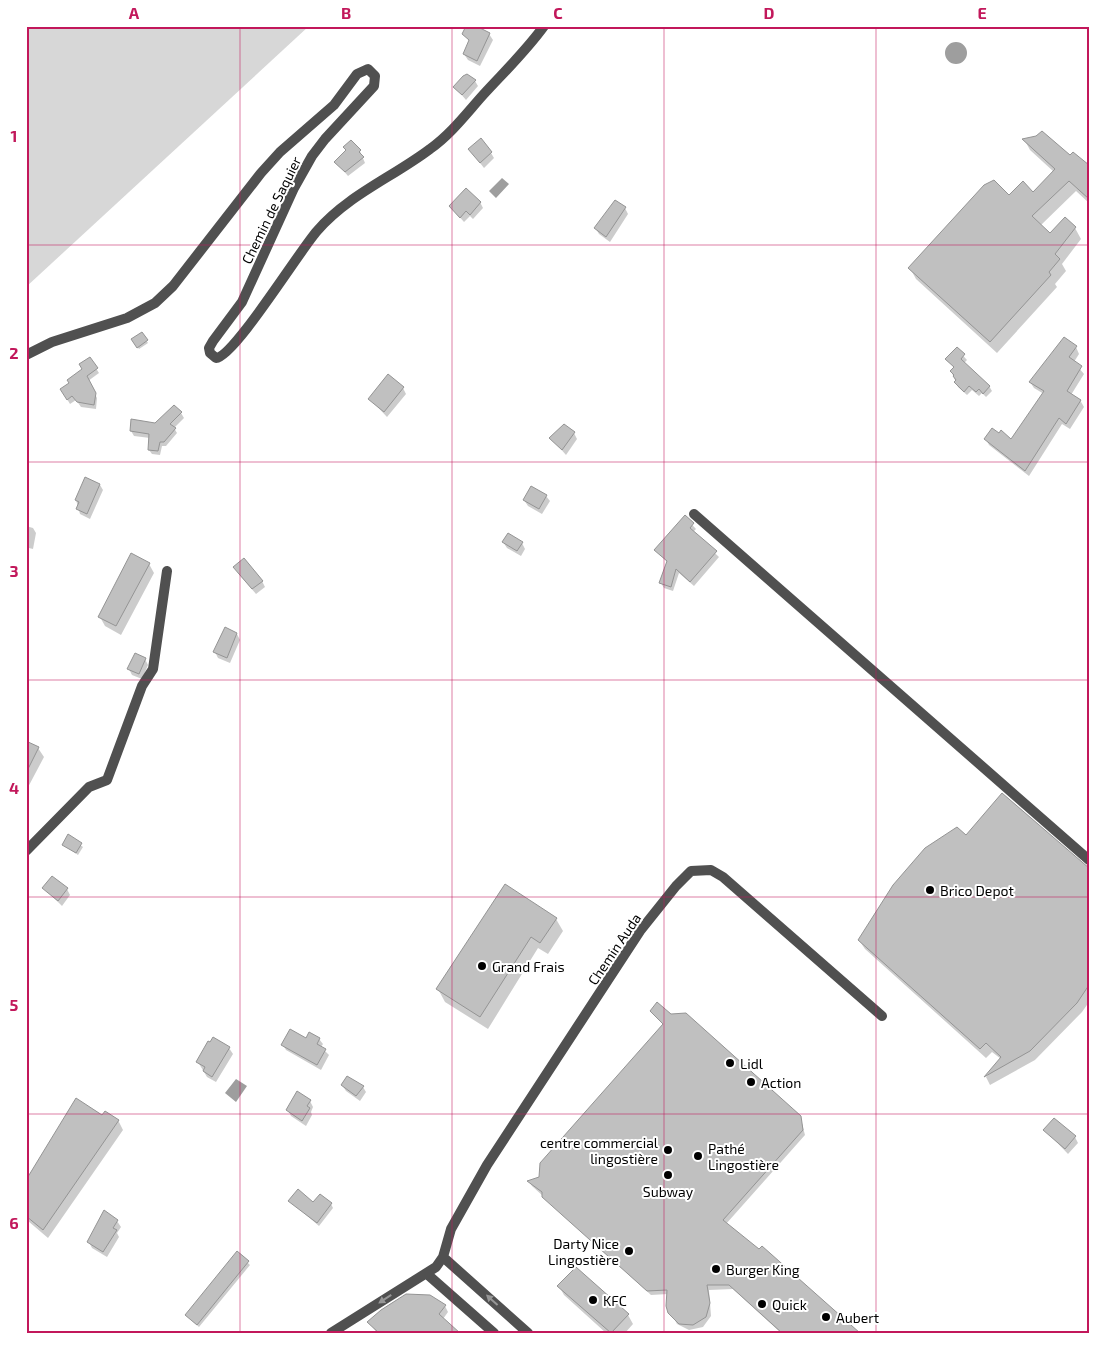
<svg xmlns="http://www.w3.org/2000/svg" width="1115" height="1359" font-family="'Exo 2',sans-serif">
	<style>
		.green { fill: #d7d7d7 }
		.water { fill: #9e9e9e }
		.shadow { fill: #0003 }
		.building { fill: #c0c0c0; stroke: #949494 }
		.lines { fill: none; stroke-linecap: round; stroke-linejoin: round }
		.minor { stroke: #505050; stroke-width: 10 }
		.tertiary { stroke: #505050; stroke-width: 10 }
		.oneway { fill: #969696 }
		.grid { fill: none; stroke: #c2185b; stroke-width: 1; stroke-opacity: 0.55 }
		.poi-dot { fill: #000; stroke: #fff; stroke-width: 2 }
		.labels { text-anchor: middle; dominant-baseline: central; stroke-width: 4; stroke-linejoin: round; paint-order: stroke }
		.street-label { font-size: 14px; fill: #000; stroke: #fff }
		.poi-label { font-size: 14px; fill: #000; stroke: #fff; text-anchor: start }
		.neatline { fill: none; stroke: #c2185b; stroke-width: 2 }
		.grid-label { font-size: 16px; text-anchor: middle; font-weight: bold; fill: #c2185b }
	</style>
	<rect width="100%" height="100%" fill="#fff"/>
	<path class="green" d="M 26,26 L 309,26 L 26,287 Z"/>
	<path class="water" d="M945 53a11 11 0 1 1 22 0a11 11 0 1 1-22 0Z
		M 502,178 L 509,184 L 496,198 L 489,191 Z
		M 236,1079 L 247,1086 L 236,1102 L 225,1093 Z"/>
	<path class="shadow" d="M 464,34 L 489,34 L 493,40 L 480,66 L 468,60 L 464,54 L 470,42 Z
		M 475,81 L 478,86 L 466,100 L 455,87 Z
		M 1024,139 L 1070,157 L 1089,167 L 1089,203 L 1076,191 L 1040,226 L 1050,235 L 1075,228 L 1081,239 L 1062,264 L 1066,271 L 1055,284 L 1057,287 L 997,353 L 916,279 L 910,268 L 1009,196 L 1033,194 L 1054,172 L 1030,150 Z
		M 351,141 L 360,151 L 365,163 L 348,176 L 336,162 L 347,151 Z
		M 469,149 L 491,153 L 494,158 L 484,168 Z
		M 480,202 L 483,208 L 473,219 L 470,216 L 464,222 L 450,206 Z
		M 625,208 L 628,214 L 610,242 L 599,234 L 596,229 Z
		M 141,333 L 148,343 L 139,349 L 132,339 Z
		M 1076,347 L 1079,354 L 1074,362 L 1084,374 L 1071,395 L 1080,400 L 1084,407 L 1070,429 L 1062,424 L 1029,476 L 989,445 L 986,439 L 1012,440 L 1044,394 L 1034,388 L 1030,382 Z
		M 957,349 L 967,360 L 964,363 L 989,386 L 992,391 L 986,397 L 982,393 L 979,396 L 972,390 L 967,395 L 958,387 L 951,371 L 954,368 L 947,359 Z
		M 90,359 L 99,373 L 88,381 L 97,398 L 96,409 L 81,407 L 76,400 L 70,404 L 64,394 Z
		M 403,388 L 406,394 L 387,417 L 370,399 Z
		M 181,413 L 184,418 L 174,428 L 177,433 L 166,446 L 162,446 L 160,455 L 152,454 L 149,450 L 150,438 L 134,436 L 131,431 L 132,420 L 155,424 Z
		M 574,433 L 577,439 L 566,455 L 551,438 Z
		M 100,485 L 103,490 L 90,519 L 80,514 L 76,500 Z
		M 546,496 L 550,501 L 542,514 L 528,506 L 524,500 Z
		M 685,517 L 696,529 L 693,532 L 719,557 L 694,586 L 679,573 L 673,591 L 664,588 L 661,583 L 668,563 L 656,550 Z
		M 26,526 L 33,528 L 36,533 L 33,549 L 29,548 L 26,558 Z
		M 503,542 L 522,543 L 525,549 L 521,556 L 507,548 Z
		M 149,564 L 154,573 L 121,635 L 105,626 L 100,617 Z
		M 238,573 L 262,581 L 265,587 L 256,594 Z
		M 237,634 L 240,640 L 230,663 L 218,658 L 215,652 Z
		M 145,659 L 148,665 L 142,679 L 132,675 L 129,669 Z
		M 26,742 L 38,748 L 44,757 L 26,791 Z
		M 69,836 L 83,847 L 78,855 L 64,845 Z
		M 966,836 L 1089,870 L 1089,1002 L 1082,1012 L 1035,1060 L 990,1085 L 986,1077 L 1001,1059 L 992,1052 L 986,1058 L 865,949 L 859,940 Z
		M 44,888 L 67,889 L 70,895 L 62,906 Z
		M 556,919 L 563,931 L 548,954 L 538,948 L 488,1029 L 445,1002 L 438,989 Z
		M 651,1011 L 800,1116 L 805,1135 L 726,1224 L 860,1333 L 781,1333 L 733,1289 L 709,1290 L 711,1316 L 703,1327 L 689,1330 L 677,1324 L 667,1306 L 668,1294 L 651,1295 L 532,1186 L 529,1182 L 540,1178 L 664,1025 Z
		M 213,1039 L 229,1048 L 233,1054 L 216,1082 L 207,1077 L 198,1062 Z
		M 319,1039 L 323,1044 L 321,1047 L 329,1055 L 321,1070 L 286,1050 L 283,1045 Z
		M 342,1085 L 363,1087 L 366,1092 L 360,1101 L 346,1091 Z
		M 310,1101 L 313,1107 L 311,1112 L 312,1115 L 306,1126 L 291,1116 L 288,1110 Z
		M 118,1120 L 123,1130 L 48,1238 L 28,1221 L 26,1223 L 26,1183 Z
		M 1045,1130 L 1075,1137 L 1078,1143 L 1068,1154 Z
		M 290,1201 L 331,1204 L 333,1208 L 319,1226 Z
		M 117,1221 L 121,1227 L 117,1233 L 119,1237 L 107,1257 L 92,1248 L 89,1242 Z
		M 237,1253 L 250,1265 L 199,1327 L 186,1315 Z
		M 559,1286 L 628,1315 L 633,1324 L 625,1333 L 606,1333 L 564,1295 Z
		M 445,1306 L 448,1312 L 443,1319 L 458,1333 L 377,1333 L 369,1322 Z"/>
	<path class="building" d="M 466,26 L 476,26 L 490,33 L 477,61 L 463,54 L 469,40 L 462,34 Z
		M 467,74 L 476,80 L 462,95 L 453,87 L 463,76 Z
		M 1042,131 L 1070,155 L 1073,152 L 1089,165 L 1089,199 L 1069,181 L 1032,216 L 1050,233 L 1065,217 L 1076,227 L 1055,254 L 1060,259 L 1049,272 L 1051,275 L 990,342 L 908,268 L 984,185 L 994,180 L 1009,195 L 1023,181 L 1033,192 L 1055,169 L 1022,139 L 1036,136 Z
		M 481,138 L 492,152 L 480,163 L 468,149 Z
		M 351,140 L 361,150 L 359,152 L 364,157 L 345,172 L 334,162 L 346,150 L 343,147 Z
		M 466,188 L 481,202 L 470,215 L 466,211 L 460,218 L 449,206 Z
		M 615,200 L 626,207 L 606,237 L 594,228 Z
		M 142,332 L 148,340 L 137,348 L 131,339 Z
		M 1064,337 L 1077,346 L 1069,357 L 1082,366 L 1067,391 L 1081,400 L 1066,424 L 1059,418 L 1025,471 L 984,439 L 992,428 L 999,433 L 1001,430 L 1011,439 L 1044,391 L 1029,382 Z
		M 957,347 L 965,354 L 961,359 L 990,386 L 983,394 L 979,389 L 976,392 L 969,386 L 964,392 L 954,382 L 956,380 L 953,376 L 954,375 L 950,371 L 954,367 L 945,359 Z
		M 90,357 L 98,368 L 87,376 L 96,393 L 94,405 L 77,402 L 72,396 L 67,400 L 60,389 L 69,383 L 67,380 L 82,369 L 79,364 Z
		M 388,374 L 404,387 L 384,412 L 368,399 Z
		M 174,405 L 182,412 L 170,424 L 176,428 L 164,442 L 160,442 L 158,451 L 148,450 L 149,434 L 130,431 L 131,419 L 155,423 Z
		M 564,424 L 575,432 L 562,450 L 549,438 Z
		M 85,477 L 100,484 L 87,514 L 76,509 L 79,502 L 75,500 Z
		M 531,486 L 547,495 L 539,509 L 523,500 Z
		M 685,515 L 694,523 L 690,528 L 717,551 L 690,582 L 676,569 L 671,587 L 659,583 L 667,561 L 654,550 Z
		M 508,533 L 523,542 L 517,551 L 502,542 Z
		M 131,553 L 150,563 L 116,626 L 98,617 Z
		M 244,558 L 263,581 L 252,589 L 233,567 Z
		M 225,627 L 237,633 L 227,658 L 213,652 Z
		M 135,653 L 146,658 L 139,674 L 127,669 Z
		M 26,741 L 39,747 L 26,773 Z
		M 1002,793 L 1089,868 L 1089,985 L 1077,1003 L 1030,1051 L 984,1077 L 1001,1057 L 986,1043 L 980,1049 L 858,940 L 893,885 L 925,848 L 957,827 L 966,835 Z
		M 68,834 L 82,843 L 76,853 L 62,845 Z
		M 52,876 L 68,888 L 58,901 L 42,888 Z
		M 505,884 L 557,918 L 540,943 L 531,937 L 480,1017 L 436,989 Z
		M 657,1002 L 671,1014 L 686,1013 L 801,1116 L 803,1130 L 723,1220 L 759,1249 L 762,1246 L 860,1333 L 782,1333 L 729,1285 L 707,1285 L 710,1303 L 706,1317 L 693,1325 L 679,1324 L 668,1313 L 666,1306 L 667,1290 L 647,1291 L 542,1197 L 542,1192 L 527,1181 L 539,1177 L 540,1163 L 663,1024 L 650,1011 Z
		M 290,1029 L 306,1038 L 309,1032 L 320,1038 L 317,1044 L 326,1049 L 317,1065 L 281,1045 Z
		M 213,1037 L 230,1047 L 212,1077 L 203,1071 L 205,1067 L 196,1062 L 208,1041 L 210,1042 Z
		M 347,1076 L 364,1086 L 356,1096 L 341,1085 Z
		M 297,1091 L 311,1100 L 307,1106 L 310,1108 L 302,1121 L 286,1110 Z
		M 76,1098 L 102,1115 L 105,1111 L 119,1120 L 43,1230 L 26,1216 L 26,1180 Z
		M 1054,1118 L 1076,1136 L 1065,1149 L 1043,1130 Z
		M 298,1189 L 313,1202 L 320,1194 L 332,1203 L 317,1223 L 288,1201 Z
		M 104,1210 L 118,1220 L 113,1228 L 117,1230 L 103,1252 L 87,1242 Z
		M 237,1251 L 249,1261 L 197,1325 L 185,1315 Z
		M 576,1267 L 629,1314 L 611,1333 L 557,1286 Z
		M 406,1294 L 430,1295 L 446,1305 L 439,1314 L 460,1333 L 379,1333 L 367,1322 L 381,1310 Z"/>
	<g class="lines">
		<path class="minor" d="M 694,514 L 1089,860
			M 26,851 L 89,787 L 107,780 L 142,686 L 153,669 L 167,571
			M 443,1257 L 528,1333
			M 427,1274 L 494,1333
			M 331,1333 L 436,1267 L 443,1257 L 451,1229 L 487,1165 L 640,931 L 676,886 L 691,871 L 711,870 L 723,877 L 882,1016"/>
		<path class="tertiary" d="M 26,355 L 52,342 L 127,318 L 155,303 L 173,286 L 261,173 L 280,152 L 334,105 L 357,74 L 368,69 L 375,76 L 374,86 L 325,139 L 312,156 L 294,188 L 242,302 L 213,341 L 209,348 L 210,353 L 216,358 C 234,357 300,250 317,231 C 348,195 393,177 430,149 C 451,134 466,114 483,95 C 504,72 526,51 544,26"/>
	</g>
	<defs><path id="oneway-solid" d="M-6-.8H1V-3.2L6.5 0L1 3.2V.8H-6Z" transform="scale(1.25)"/></defs>
	<g class="oneway">
		<use href="#oneway-solid" transform="translate(385 1299) rotate(147)"/>
		<use href="#oneway-solid" transform="translate(492 1300) rotate(-138)"/>
	</g>
	<path class="grid" d="M 240,26 L 240,1333M 452,26 L 452,1333M 664,26 L 664,1333M 876,26 L 876,1333M 26,245 L 1089,245M 26,462 L 1089,462M 26,680 L 1089,680M 26,897 L 1089,897M 26,1114 L 1089,1114"/>
	<g class="poi-dot">
		<circle cx="930" cy="890" r="5"/>
		<circle cx="482" cy="966" r="5"/>
		<circle cx="730" cy="1063" r="5"/>
		<circle cx="751" cy="1082" r="5"/>
		<circle cx="668" cy="1150" r="5"/>
		<circle cx="698" cy="1156" r="5"/>
		<circle cx="668" cy="1175" r="5"/>
		<circle cx="629" cy="1251" r="5"/>
		<circle cx="716" cy="1269" r="5"/>
		<circle cx="593" cy="1300" r="5"/>
		<circle cx="762" cy="1304" r="5"/>
		<circle cx="826" cy="1317" r="5"/>
	</g>
	<g class="labels">
		<g class="street-label">
			<text transform="translate(271 210) rotate(-64)">Chemin de Saquier</text>
			<text transform="translate(614 949) rotate(-56)">Chemin Auda</text>
		</g>
		<g class="poi-label">
			<text x="940" y="890">Brico Depot</text>
			<text x="492" y="966">Grand Frais</text>
			<text x="740" y="1063">Lidl</text>
			<text x="761" y="1082">Action</text>
			<text x="658" y="1142" text-anchor="end">centre commercial<tspan x="658" dy="16">lingostière</tspan></text>
			<text x="708" y="1148">Pathé<tspan x="708" dy="16">Lingostière</tspan></text>
			<text x="668" y="1191" text-anchor="middle">Subway</text>
			<text x="619" y="1243" text-anchor="end">Darty Nice<tspan x="619" dy="16">Lingostière</tspan></text>
			<text x="726" y="1269">Burger King</text>
			<text x="603" y="1300">KFC</text>
			<text x="772" y="1304">Quick</text>
			<text x="836" y="1317">Aubert</text>
		</g>
	</g>
	<rect width="1115" height="1359" fill="none" stroke="#ffffff" stroke-width="55"/>
	<rect x="28" y="28" width="1060" height="1304" class="neatline"/>
	<g class="grid-label">
		<text x="134" y="19">A</text>
		<text x="346" y="19">B</text>
		<text x="558" y="19">C</text>
		<text x="769" y="19">D</text>
		<text x="982" y="19">E</text>
		<text x="14" y="142">1</text>
		<text x="14" y="359">2</text>
		<text x="14" y="577">3</text>
		<text x="14" y="794">4</text>
		<text x="14" y="1011">5</text>
		<text x="14" y="1229">6</text>
	</g>
</svg>
